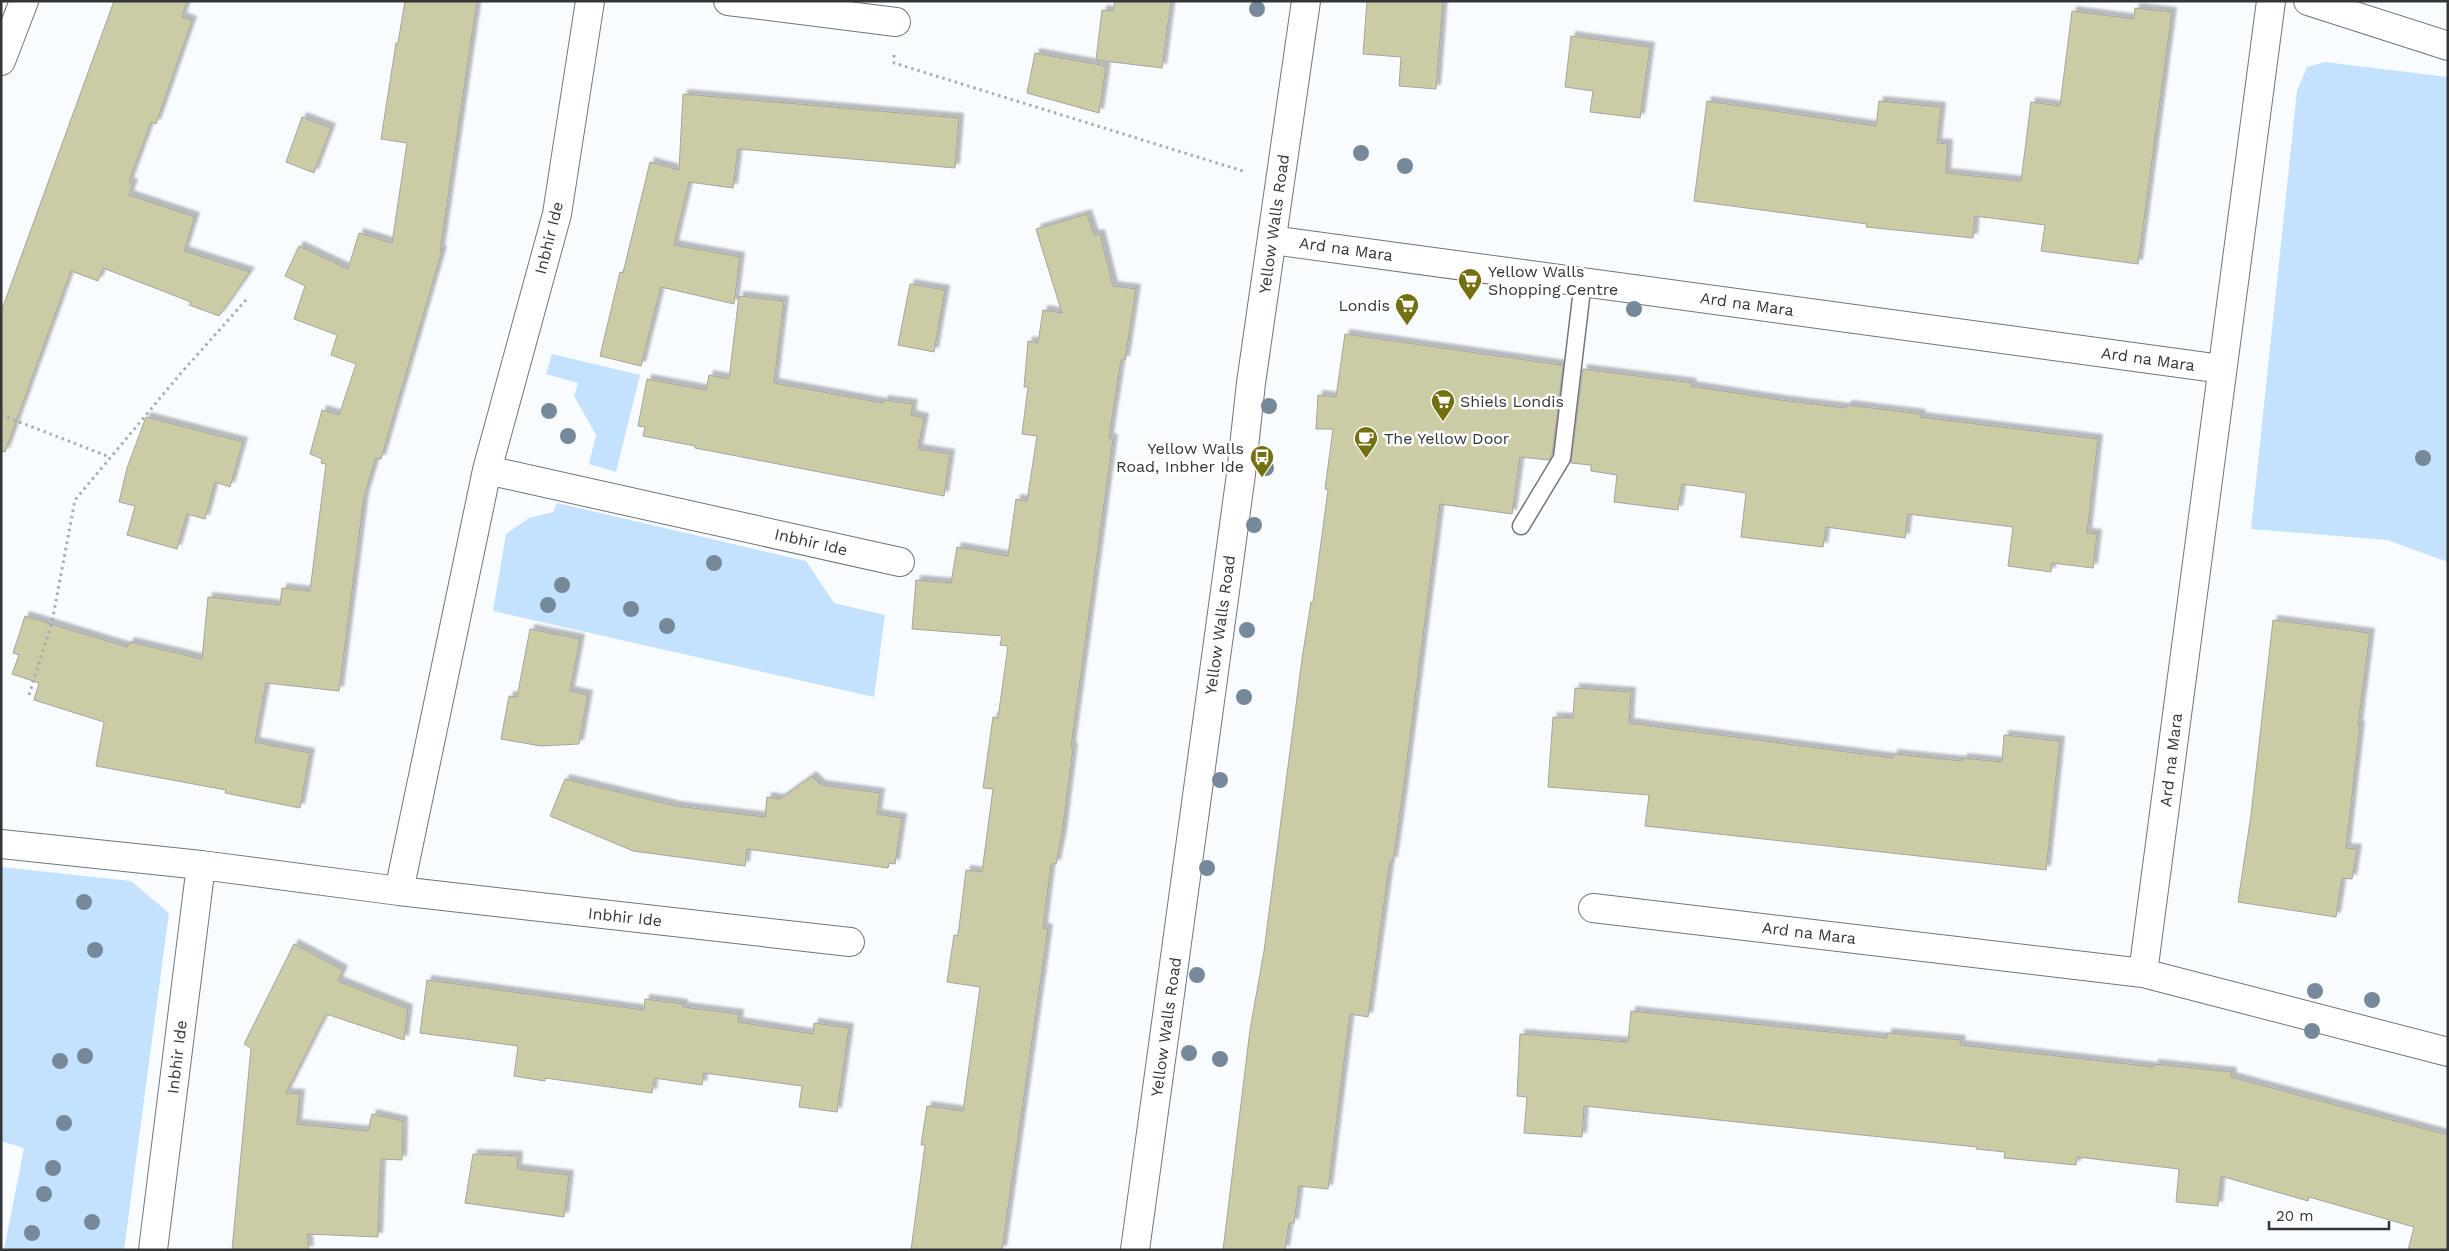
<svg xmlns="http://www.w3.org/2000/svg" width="2449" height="1251" font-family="'Work Sans',sans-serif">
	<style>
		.green { fill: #c4e1fe }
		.building { fill: #cbcba5; stroke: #a5a59e; filter: url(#shadow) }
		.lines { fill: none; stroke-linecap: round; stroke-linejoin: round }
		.lane-casing { stroke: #70757a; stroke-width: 19 }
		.street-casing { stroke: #70757a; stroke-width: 30 }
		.secondary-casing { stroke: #70757a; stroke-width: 30 }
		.path { stroke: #aaadb0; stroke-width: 3; stroke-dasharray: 2.5 4; stroke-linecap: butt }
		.lane { stroke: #fff; stroke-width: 16 }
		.street { stroke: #fff; stroke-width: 28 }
		.secondary { stroke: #fff; stroke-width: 28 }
		.tree { fill: #75899a }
		.labels { text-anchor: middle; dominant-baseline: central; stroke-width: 5; stroke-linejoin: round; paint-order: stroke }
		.street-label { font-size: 16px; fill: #333537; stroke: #fff }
		.poi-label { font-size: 16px; fill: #333537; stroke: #fff; text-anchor: start }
	</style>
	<defs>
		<filter id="shadow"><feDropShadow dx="4.5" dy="-4.5" stdDeviation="1" flood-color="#0004"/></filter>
	</defs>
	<rect width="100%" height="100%" fill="#f8fcff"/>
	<path class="green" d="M 2325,62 L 2448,77 L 2448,562 L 2387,540 L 2251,529 L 2297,91 L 2307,67 Z
		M 552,354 L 640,375 L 616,472 L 589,464 L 596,435 L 574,396 L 578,383 L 546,374 Z
		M 557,503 L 806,561 L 834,603 L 885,615 L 874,697 L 493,611 L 506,534 L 529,518 L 553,512 Z
		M 1,867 L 131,881 L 169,913 L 124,1250 L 4,1250 L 24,1148 L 1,1141 Z"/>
	<path class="building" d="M 114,1 L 187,1 L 182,17 L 192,21 L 156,124 L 151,122 L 129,182 L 133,184 L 129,195 L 195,217 L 184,251 L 250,272 L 219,316 L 189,305 L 191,302 L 103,268 L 98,281 L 71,271 L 5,452 L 1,451 L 1,312 Z
		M 405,1 L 477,1 L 440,251 L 442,251 L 381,459 L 376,458 L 364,497 L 339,691 L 266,683 L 255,742 L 310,753 L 300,808 L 225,793 L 226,790 L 96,766 L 104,722 L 34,700 L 39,683 L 12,674 L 19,655 L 13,653 L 25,616 L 127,647 L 130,642 L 202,659 L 208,597 L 280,605 L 282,588 L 310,591 L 326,464 L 321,463 L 322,459 L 310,454 L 322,410 L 339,415 L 356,364 L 331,355 L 337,335 L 294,319 L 305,286 L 285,276 L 299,246 L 348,269 L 359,233 L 392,243 L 407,143 L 381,139 L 396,43 L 398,43 Z
		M 1115,1 L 1171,1 L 1162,68 L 1096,60 L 1102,10 L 1113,11 Z
		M 1367,1 L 1443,1 L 1436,89 L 1399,86 L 1401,57 L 1363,54 Z
		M 2135,8 L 2172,12 L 2138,264 L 2041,251 L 2045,225 L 1975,216 L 1973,238 L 1866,227 L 1867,224 L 1694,201 L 1707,101 L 1876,126 L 1879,101 L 1941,107 L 1937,143 L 1948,144 L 1946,173 L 2021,181 L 2031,102 L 2060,106 L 2072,11 L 2134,19 Z
		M 1571,36 L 1650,47 L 1640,118 L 1590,112 L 1593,91 L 1565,87 Z
		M 1035,53 L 1106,66 L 1099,113 L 1027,93 Z
		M 683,94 L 959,118 L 955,168 L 738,149 L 733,188 L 689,182 L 674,245 L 740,257 L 734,304 L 661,287 L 641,366 L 600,356 L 620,272 L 623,273 L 650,162 L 679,170 Z
		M 302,117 L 331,128 L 314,173 L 286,162 Z
		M 1087,214 L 1094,235 L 1100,234 L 1113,286 L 1136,289 L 1125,360 L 1121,360 L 1109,438 L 1113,439 L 1071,747 L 1073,748 L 1062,834 L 1056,864 L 1051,864 L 1043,928 L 1048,929 L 1002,1250 L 911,1250 L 925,1145 L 921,1145 L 927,1106 L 963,1111 L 980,987 L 947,982 L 954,935 L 958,936 L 966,870 L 982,872 L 993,789 L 983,788 L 993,717 L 998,718 L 1008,646 L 1000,645 L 1002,636 L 912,629 L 916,580 L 951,583 L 957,547 L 1008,556 L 1016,499 L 1027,501 L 1037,436 L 1022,434 L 1028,387 L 1024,387 L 1028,341 L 1038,343 L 1043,310 L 1062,313 L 1036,229 Z
		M 910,284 L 945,290 L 934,352 L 898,345 Z
		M 739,296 L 784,301 L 774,383 L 883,403 L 884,400 L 913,404 L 911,415 L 924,418 L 918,449 L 950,454 L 944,496 L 695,448 L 695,446 L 643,436 L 645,427 L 638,426 L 647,379 L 706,390 L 709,375 L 729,379 Z
		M 1345,334 L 1561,365 L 1563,367 L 1552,455 L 1549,460 L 1520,457 L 1512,514 L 1440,504 L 1403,792 L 1393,861 L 1390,861 L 1368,1017 L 1350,1014 L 1328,1189 L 1299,1186 L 1294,1223 L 1289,1223 L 1285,1250 L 1223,1250 L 1250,1030 L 1264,951 L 1302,659 L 1311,602 L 1313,602 L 1328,490 L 1325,489 L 1333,429 L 1316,429 L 1318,395 L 1336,397 Z
		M 1583,369 L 1692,383 L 1691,386 L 1780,400 L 1846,408 L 1847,405 L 1921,414 L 1920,417 L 2098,439 L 2087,533 L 2097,534 L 2093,568 L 2052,563 L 2051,572 L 2008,566 L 2013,527 L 1908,514 L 1905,538 L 1826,527 L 1823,547 L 1741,537 L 1746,493 L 1682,484 L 1678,510 L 1614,502 L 1617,475 L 1591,471 L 1591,465 L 1571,463 Z
		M 146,417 L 243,442 L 230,487 L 215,482 L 205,519 L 187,514 L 177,549 L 127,535 L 135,506 L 119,502 L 127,468 Z
		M 2273,620 L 2370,633 L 2358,725 L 2360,726 L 2346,848 L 2357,849 L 2352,879 L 2342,878 L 2336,917 L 2238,902 L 2251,815 Z
		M 530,629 L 580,639 L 570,691 L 588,695 L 579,744 L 541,746 L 501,739 L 509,696 L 517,697 Z
		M 1575,688 L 1631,692 L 1629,723 L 1893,758 L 1893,754 L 1962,761 L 1963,758 L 2002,762 L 2004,735 L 2060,741 L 2046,870 L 1645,826 L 1649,795 L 1548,787 L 1553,717 L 1573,718 Z
		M 812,776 L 821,785 L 880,793 L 877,814 L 902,818 L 895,864 L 889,863 L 888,868 L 747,849 L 745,866 L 633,851 L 550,816 L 565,779 L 676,806 L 765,817 L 767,797 L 780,799 Z
		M 294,944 L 343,970 L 338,981 L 408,1009 L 404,1040 L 326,1014 L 286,1093 L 300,1094 L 297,1124 L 368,1131 L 372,1114 L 403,1121 L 402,1160 L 381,1159 L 378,1237 L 307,1234 L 309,1250 L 232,1250 L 251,1048 L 244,1044 Z
		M 427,980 L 644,1010 L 645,999 L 683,1004 L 683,1007 L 739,1014 L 738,1022 L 813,1034 L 814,1023 L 849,1028 L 837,1112 L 799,1107 L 802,1086 L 704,1073 L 702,1085 L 654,1078 L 652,1093 L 545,1078 L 545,1081 L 514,1076 L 518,1046 L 420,1033 Z
		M 1631,1011 L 1887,1038 L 1887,1033 L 1961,1040 L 1960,1045 L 2154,1067 L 2154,1064 L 2232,1072 L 2231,1077 L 2448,1135 L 2448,1250 L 2408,1250 L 2414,1227 L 2309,1197 L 2308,1201 L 2221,1176 L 2218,1206 L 2176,1202 L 2179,1169 L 2077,1157 L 2076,1165 L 2004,1158 L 2005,1152 L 1976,1149 L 1977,1147 L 1584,1106 L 1582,1137 L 1524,1133 L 1527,1097 L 1517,1096 L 1520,1034 L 1628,1042 Z
		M 473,1154 L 518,1156 L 517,1169 L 569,1175 L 564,1217 L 465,1203 Z"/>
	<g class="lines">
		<g class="lane-casing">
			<path id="lane" d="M 1521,526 L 1562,458 L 1583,281"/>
		</g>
		<g class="street-casing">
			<path id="street" d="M 728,1 L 896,22
				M 2271,1 L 2143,973 L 2448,1052
				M 2308,1 L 2448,46
				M 1,61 L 24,1
				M 1272,240 L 2222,369
				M 487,470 L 900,562
				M 1,844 L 201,865 L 399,891 L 487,470 L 557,214 L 590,1
				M 399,891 L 850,942
				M 1593,908 L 2143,973
				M 153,1250 L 201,865"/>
		</g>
		<g class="secondary-casing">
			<path id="secondary" d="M 1135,1250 L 1241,474 L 1251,383 L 1306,1"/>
		</g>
		<path class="path" d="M 894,55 L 894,63 L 1246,172
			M 1,415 L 110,457
			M 29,695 L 52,622 L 75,500 L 181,373 L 246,300"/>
		<use href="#lane" class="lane"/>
		<use href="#street" class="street"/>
		<use href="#secondary" class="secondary"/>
	</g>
	<g class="tree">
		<circle cx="1257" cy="9" r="8"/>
		<circle cx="1361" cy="153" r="8"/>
		<circle cx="1405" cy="166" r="8"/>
		<circle cx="1634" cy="309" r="8"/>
		<circle cx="1269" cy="406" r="8"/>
		<circle cx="549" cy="411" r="8"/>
		<circle cx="568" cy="436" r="8"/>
		<circle cx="2423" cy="458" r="8"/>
		<circle cx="1266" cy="468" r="8"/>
		<circle cx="1254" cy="525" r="8"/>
		<circle cx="714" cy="563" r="8"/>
		<circle cx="562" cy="585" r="8"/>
		<circle cx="548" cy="605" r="8"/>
		<circle cx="631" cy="609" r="8"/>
		<circle cx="667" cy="626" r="8"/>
		<circle cx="1247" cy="630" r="8"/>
		<circle cx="1244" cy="697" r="8"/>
		<circle cx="1220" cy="780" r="8"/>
		<circle cx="1207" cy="868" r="8"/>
		<circle cx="84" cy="902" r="8"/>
		<circle cx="95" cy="950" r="8"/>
		<circle cx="1197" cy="975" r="8"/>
		<circle cx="2315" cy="991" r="8"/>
		<circle cx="2372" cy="1000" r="8"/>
		<circle cx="2312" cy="1031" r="8"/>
		<circle cx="1189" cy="1053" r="8"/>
		<circle cx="85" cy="1056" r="8"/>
		<circle cx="1220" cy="1059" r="8"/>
		<circle cx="60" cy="1061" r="8"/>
		<circle cx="64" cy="1123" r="8"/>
		<circle cx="53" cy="1168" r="8"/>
		<circle cx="44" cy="1194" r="8"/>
		<circle cx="92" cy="1222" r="8"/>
		<circle cx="32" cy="1233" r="8"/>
	</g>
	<defs>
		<g id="supermarket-pin" transform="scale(1.25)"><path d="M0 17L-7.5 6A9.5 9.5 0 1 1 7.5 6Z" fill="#746f10" stroke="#fff"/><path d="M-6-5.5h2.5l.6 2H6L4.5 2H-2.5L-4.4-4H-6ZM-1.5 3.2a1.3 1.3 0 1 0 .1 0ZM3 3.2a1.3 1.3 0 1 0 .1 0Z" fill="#fff"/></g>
		<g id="cafe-pin" transform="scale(1.25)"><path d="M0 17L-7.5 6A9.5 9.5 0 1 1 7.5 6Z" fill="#746f10" stroke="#fff"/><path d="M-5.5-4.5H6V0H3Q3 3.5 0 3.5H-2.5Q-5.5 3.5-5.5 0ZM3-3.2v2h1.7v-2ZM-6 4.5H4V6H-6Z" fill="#fff"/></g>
		<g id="bus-pin" transform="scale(1.25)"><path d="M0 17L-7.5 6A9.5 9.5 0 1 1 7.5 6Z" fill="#746f10" stroke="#fff"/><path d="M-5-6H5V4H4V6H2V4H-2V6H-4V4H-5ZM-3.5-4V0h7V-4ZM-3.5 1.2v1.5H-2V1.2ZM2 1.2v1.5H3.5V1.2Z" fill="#fff"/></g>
	</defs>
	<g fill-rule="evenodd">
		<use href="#supermarket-pin" x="1470" y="280"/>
		<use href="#supermarket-pin" x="1407" y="305"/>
		<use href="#supermarket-pin" x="1443" y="401"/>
		<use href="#cafe-pin" x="1366" y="438"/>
		<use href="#bus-pin" x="1262" y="457"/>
	</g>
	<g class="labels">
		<g class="street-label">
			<text transform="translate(1274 224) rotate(-82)">Yellow Walls Road</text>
			<text transform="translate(549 238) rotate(-76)">Inbhir Ide</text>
			<text transform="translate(1346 249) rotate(8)">Ard na Mara</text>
			<text transform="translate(1747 304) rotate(8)">Ard na Mara</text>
			<text transform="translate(2148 359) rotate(8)">Ard na Mara</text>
			<text transform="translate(811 542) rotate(13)">Inbhir Ide</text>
			<text transform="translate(1220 625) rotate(-82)">Yellow Walls Road</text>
			<text transform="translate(2171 760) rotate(-83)">Ard na Mara</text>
			<text transform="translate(625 917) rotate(6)">Inbhir Ide</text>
			<text transform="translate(1809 933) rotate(7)">Ard na Mara</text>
			<text transform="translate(1166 1027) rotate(-82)">Yellow Walls Road</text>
			<text transform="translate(177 1057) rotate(-83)">Inbhir Ide</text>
		</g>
		<g class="poi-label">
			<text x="1488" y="271">Yellow Walls<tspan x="1488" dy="18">Shopping Centre</tspan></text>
			<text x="1390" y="305" text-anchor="end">Londis</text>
			<text x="1460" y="401">Shiels Londis</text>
			<text x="1384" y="438">The Yellow Door</text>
			<text x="1244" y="448" text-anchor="end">Yellow Walls<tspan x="1244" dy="18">Road, Inbher Ide</tspan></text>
		</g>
	</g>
	<rect width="2449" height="1251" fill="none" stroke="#333537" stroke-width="5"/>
	<path d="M2269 1221v8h120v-8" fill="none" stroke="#333537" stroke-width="2.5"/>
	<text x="2276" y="1221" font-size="15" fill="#333537" stroke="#ffffff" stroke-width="4" paint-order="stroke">20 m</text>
</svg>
